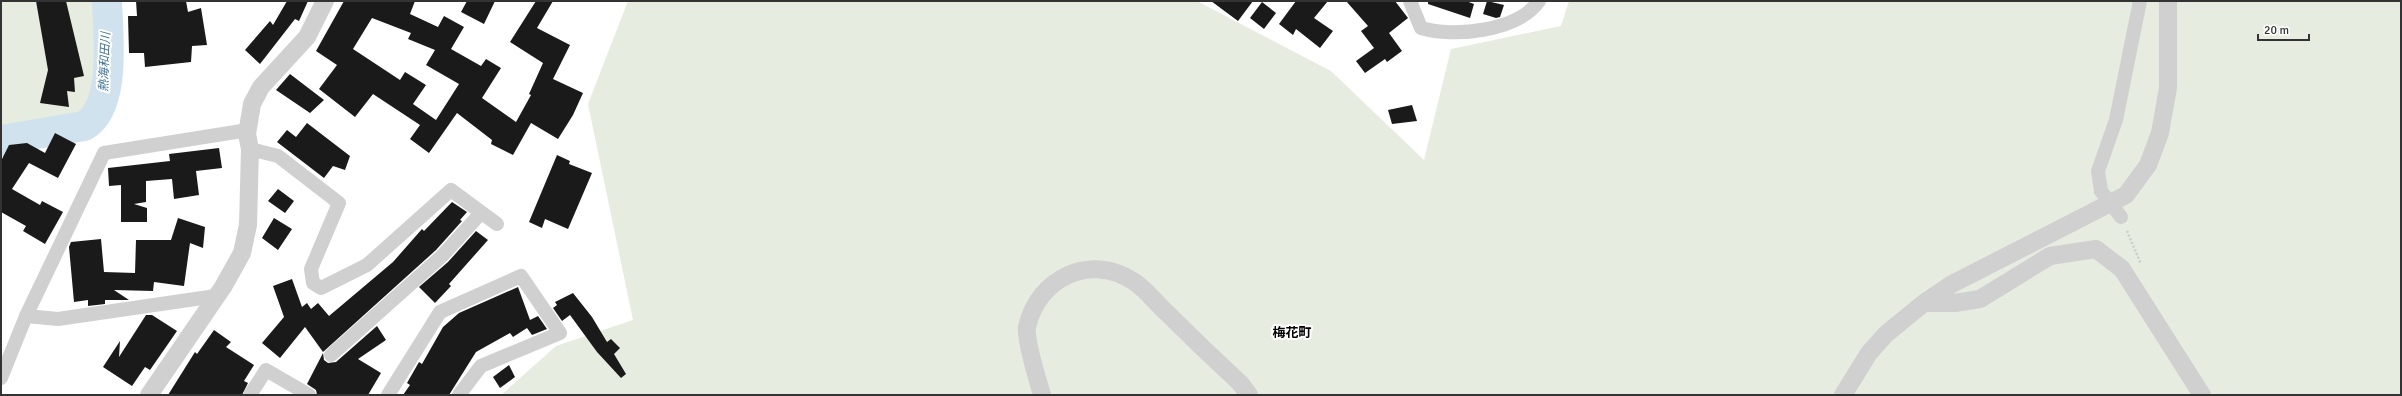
<svg xmlns="http://www.w3.org/2000/svg" width="2402" height="396" font-family="Signika,'Noto Sans JP',sans-serif">
	<style>
		.green { fill: #e6ecdf }
		.lines { fill: none; stroke-linecap: round; stroke-linejoin: round }
		.river { stroke: #cfe2ee; stroke-width: 30 }
		.building { fill: #1a1a1a; fill-rule: evenodd }
		.path { stroke: #cdcdcd; stroke-width: 2.5; stroke-dasharray: 2 2; stroke-linecap: butt }
		.minor { stroke: #d0d0d0; stroke-width: 14 }
		.tertiary { stroke: #d0d0d0; stroke-width: 18 }
		.minor-bridge { stroke: #d0d0d0; stroke-width: 14 }
		.labels { text-anchor: middle; dominant-baseline: central; stroke-width: 4; stroke-linejoin: round; paint-order: stroke }
		.water-label { font-size: 12px; font-style: italic; fill: #3f7597; stroke: #fff }
		.quarter-label { font-size: 13px; font-weight: bold; fill: #000; stroke: #fff }
	</style>
	<rect width="100%" height="100%" fill="#fff"/>
	<path class="green" d="M 1,1 L 99,1 L 96,123 L 7,139 L 1,149 Z
		M 628,1 L 1197,1 L 1331,71 L 1424,160 L 1451,49 L 1561,26 L 1569,1 L 2401,1 L 2401,395 L 501,395 L 556,346 L 633,320 L 588,104 Z"/>
	<g class="lines">
		<path class="river" d="M 1,142 L 7,139 L 84,126 C 117,108 108,34 107,1"/>
	</g>
	<path class="building" d="M 36,1 L 66,1 L 84,76 L 74,78 L 75,92 L 67,91 L 69,107 L 40,103 L 48,70 Z
		M 136,1 L 186,1 L 188,12 L 201,8 L 207,45 L 192,46 L 191,62 L 145,67 L 144,53 L 129,53 L 128,16 L 137,16 Z
		M 287,1 L 308,1 L 299,21 L 295,19 L 260,64 L 245,50 L 270,21 L 273,25 Z
		M 344,1 L 415,1 L 410,14 L 438,27 L 444,16 L 464,27 L 451,49 L 481,66 L 486,59 L 501,68 L 482,98 L 516,122 L 531,95 L 529,94 L 543,63 L 510,42 L 536,1 L 553,1 L 537,28 L 570,45 L 553,79 L 583,93 L 573,115 L 558,139 L 531,123 L 513,155 L 491,144 L 492,140 L 457,113 L 429,153 L 410,139 L 420,125 L 373,94 L 355,117 L 319,89 L 337,65 L 316,51 ZM 372,18 L 411,33 L 408,39 L 435,50 L 426,65 L 459,84 L 436,120 L 413,104 L 426,85 L 405,72 L 400,80 L 353,49 Z
		M 467,1 L 495,1 L 484,24 L 461,12 Z
		M 1211,1 L 1253,1 L 1238,21 Z
		M 1296,1 L 1328,1 L 1314,18 L 1333,31 L 1320,48 L 1296,29 L 1293,35 L 1279,24 Z
		M 1346,1 L 1395,1 L 1408,18 L 1389,33 L 1402,51 L 1387,62 L 1385,59 L 1365,73 L 1356,61 L 1374,48 L 1361,31 L 1368,26 Z
		M 1428,1 L 1466,1 L 1474,4 L 1470,18 L 1428,4 Z
		M 1487,1 L 1504,5 L 1500,17 L 1496,18 L 1483,14 Z
		M 1262,2 L 1276,13 L 1264,29 L 1250,18 Z
		M 290,74 L 324,100 L 310,113 L 276,90 Z
		M 1412,105 L 1417,121 L 1392,124 L 1388,110 Z
		M 307,123 L 350,156 L 345,170 L 333,166 L 324,178 L 277,142 L 287,130 L 296,137 Z
		M 55,133 L 76,144 L 58,178 L 29,163 L 12,189 L 40,205 L 42,201 L 63,212 L 45,244 L 23,231 L 26,226 L 1,212 L 1,161 L 9,145 L 27,143 L 45,153 Z
		M 219,148 L 222,168 L 196,171 L 199,195 L 174,199 L 172,179 L 146,181 L 146,202 L 134,204 L 147,208 L 147,222 L 121,222 L 121,185 L 109,186 L 108,168 L 170,161 L 169,154 Z
		M 557,155 L 570,161 L 569,164 L 592,173 L 568,229 L 545,219 L 542,228 L 529,222 Z
		M 278,189 L 294,201 L 285,213 L 268,201 Z
		M 452,202 L 467,212 L 460,220 L 462,221 L 436,250 L 323,352 L 305,327 L 280,358 L 262,343 L 284,317 L 273,286 L 292,279 L 302,307 L 307,303 L 311,309 L 318,303 L 329,316 L 393,262 L 422,229 L 424,231 Z
		M 178,218 L 205,227 L 203,248 L 190,243 L 184,286 L 154,282 L 153,291 L 114,290 L 129,300 L 105,300 L 105,304 L 88,306 L 88,300 L 74,302 L 69,247 L 71,242 L 101,239 L 104,272 L 135,273 L 136,240 L 171,240 Z
		M 274,218 L 292,229 L 278,250 L 262,238 Z
		M 476,231 L 488,240 L 449,284 L 451,286 L 435,303 L 419,287 L 448,262 Z
		M 518,287 L 530,320 L 538,316 L 547,329 L 532,335 L 527,328 L 513,337 L 510,333 L 476,352 L 449,395 L 403,395 L 410,385 L 407,383 L 419,362 L 422,364 L 443,327 L 459,313 Z
		M 573,293 L 592,317 L 607,342 L 611,339 L 620,348 L 614,354 L 626,374 L 621,378 L 597,352 L 570,315 L 562,321 L 553,308 L 557,305 L 555,302 Z
		M 146,315 L 152,315 L 177,331 L 150,370 L 145,367 L 132,386 L 103,367 L 120,341 L 119,357 Z
		M 377,326 L 386,340 L 358,359 L 381,373 L 368,395 L 317,395 L 316,390 L 307,384 L 323,353 L 324,360 L 328,363 L 336,362 Z
		M 214,330 L 231,342 L 226,347 L 254,365 L 244,381 L 248,383 L 242,395 L 168,395 L 195,352 L 197,354 Z
		M 509,365 L 515,377 L 500,388 L 493,377 Z"/>
	<g class="lines">
		<path class="path" d="M 2127,231 L 2141,264"/>
		<path class="minor" d="M 1410,1 L 1421,28 C 1454,38 1518,31 1539,1
			M 250,149 L 278,156 L 339,203 L 311,269 L 313,283 L 321,288 L 367,265 L 451,190 L 497,224
			M 2101,191 L 2098,171 L 2116,120 L 2140,1
			M 26,316 L 58,319 L 216,296
			M 331,355 L 442,256 L 481,213
			M 1,378 L 26,316 L 104,153 L 248,130
			M 250,395 L 266,370 L 309,395
			M 388,395 L 440,312 L 521,276 L 560,333 L 481,366 L 459,395"/>
		<path class="tertiary" d="M 1924,303 L 1955,303 L 1980,299 L 2050,256 L 2096,249 L 2122,269 L 2202,395
			M 149,395 L 223,287 L 242,253 L 248,225 L 250,149 L 247,134 L 252,104 L 261,87 L 307,37 L 325,1
			M 1042,395 C 1038,381 1025,340 1027,327 C 1038,278 1090,253 1133,281 C 1145,288 1155,302 1166,312 C 1190,336 1215,360 1240,383 L 1249,395
			M 1843,395 L 1869,353 L 1886,334 L 1924,303 L 1952,284 L 2126,195 L 2148,165 L 2160,133 L 2168,88 L 2168,1"/>
		<path class="minor-bridge" d="M 2101,191 L 2121,217"/>
	</g>
	<g class="labels">
		<g class="water-label">
			<text transform="translate(105 62) rotate(-88)">熱海和田川</text>
		</g>
		<g class="quarter-label">
			<text x="1292" y="333">梅花町</text>
		</g>
	</g>
	<rect width="2402" height="396" fill="none" stroke="#333333" stroke-width="4"/>
	<path d="M2258 34v6h51v-6" fill="none" stroke="#333333" stroke-width="2"/>
	<text x="2264" y="34" font-size="12" fill="#333333" stroke="#ffffff" stroke-width="3" paint-order="stroke">20 m</text>
</svg>
